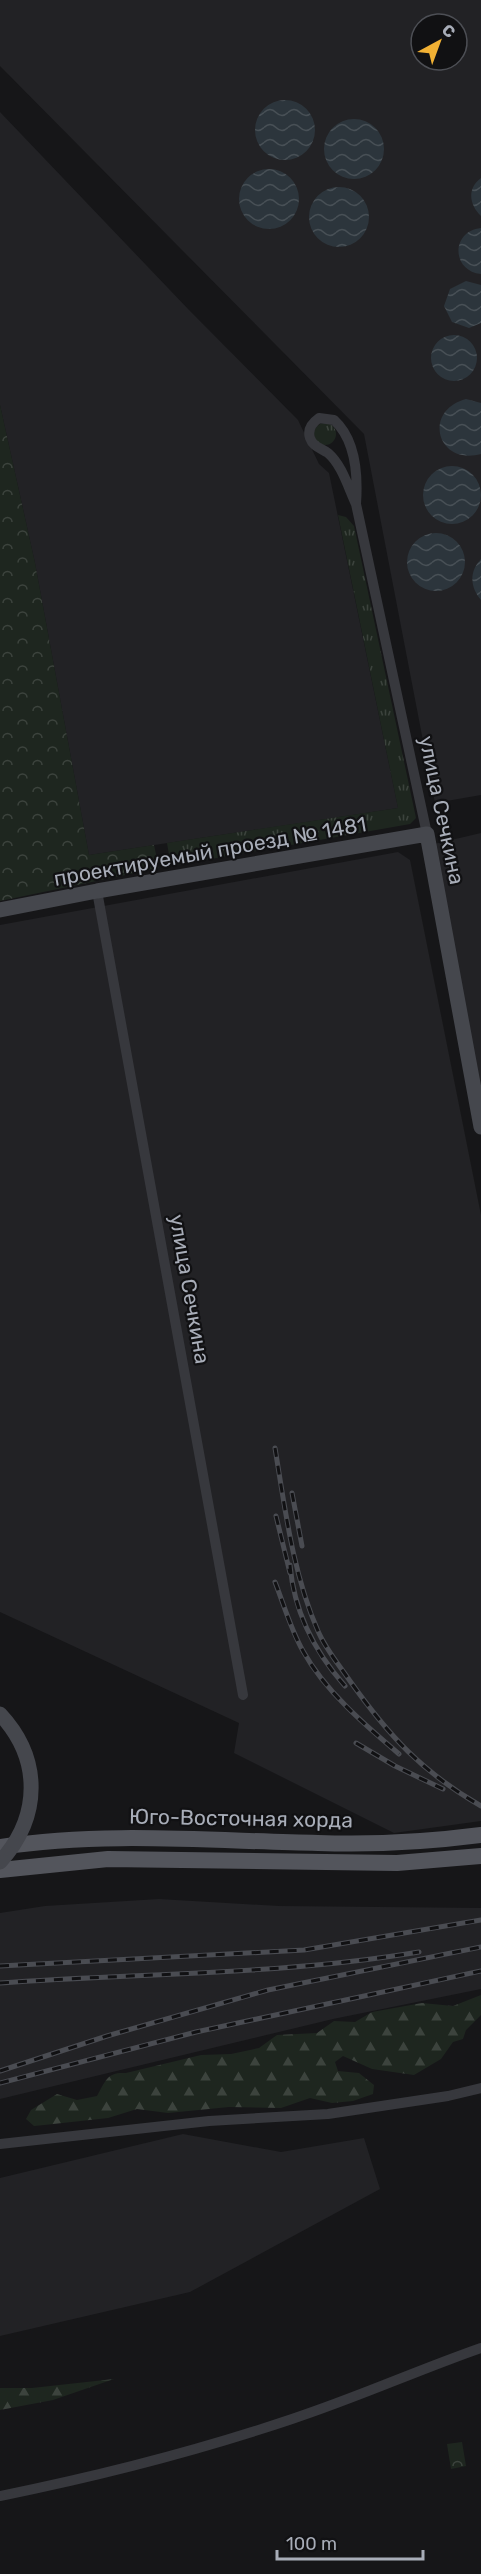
<svg xmlns="http://www.w3.org/2000/svg" width="481" height="2574" font-family="Rubik,sans-serif">
	<style>
		.built { fill: #222225; fill-rule: evenodd }
		.grass { fill: url(#grass-tufts) }
		.forest { fill: url(#forest-firs) }
		.park { fill: url(#park-crowns) }
		.water { fill: url(#water-waves) }
		.lines { fill: none; stroke-linecap: round; stroke-linejoin: round }
		.street { stroke: #37383d; stroke-width: 10 }
		.secondary { stroke: #45474d; stroke-width: 15 }
		.primary { stroke: #53555c; stroke-width: 16 }
		.rail-casing { stroke: #4a4c52; stroke-width: 5 }
		.rail { stroke: #111113; stroke-width: 3; stroke-dasharray: 9; stroke-linecap: butt }
		.secondary-bridge { stroke: #45474d; stroke-width: 15 }
		.labels { text-anchor: middle; dominant-baseline: central; stroke-width: 4.5; stroke-linejoin: round; paint-order: stroke }
		.street-label { font-size: 21px; fill: #a8adb8; stroke: #111113 }
	</style>
	<defs>
		<pattern id="grass-tufts" width="24" height="20" patternUnits="userSpaceOnUse" patternTransform="scale(1.5)"><rect width="24" height="20" fill="#1e261f"/><path d="M3 7l-1-3M5 7V3M7 7l1-3M15 17l-1-3M17 17v-4M19 17l1-3" fill="none" stroke="#3c433d"/></pattern>
		<pattern id="forest-firs" width="22" height="20" patternUnits="userSpaceOnUse" patternTransform="scale(1.5)"><rect width="22" height="20" fill="#1e261f"/><path d="M5 1l3.5 6h-7zM16 11l3.5 6h-7z" fill="#3c433d"/></pattern>
		<pattern id="park-crowns" width="20" height="18" patternUnits="userSpaceOnUse" patternTransform="scale(1.5)"><rect width="20" height="18" fill="#1e261f"/><path d="M2 6a3 3 0 1 1 6 0M12 15a3 3 0 1 1 6 0" fill="none" stroke="#3c433d"/></pattern>
		<pattern id="water-waves" width="16" height="10" patternUnits="userSpaceOnUse" patternTransform="scale(1.5)"><rect width="16" height="10" fill="#2c353c"/><path d="M0 5q4-4 8 0t8 0" fill="none" stroke="#485056"/></pattern>
	</defs>
	<rect width="100%" height="100%" fill="#161618"/>
	<path class="built" d="M 0,0 L 481,0 L 481,795 L 435,803 L 364,434 L 0,66 ZM 421,24 L 457,24 L 457,60 L 421,60 Z
		M 0,112 L 189,310 L 298,420 L 319,464 L 329,473 L 398,808 L 89,855 L 35,563 L 0,405 Z
		M 481,833 L 481,1105 L 434,844 Z
		M 398,852 L 410,860 L 481,1215 L 481,1821 L 394,1833 L 234,1753 L 239,1723 L 0,1612 L 0,925 Z
		M 159,1899 L 279,1906 L 481,1908 L 481,1989 L 333,2019 L 0,2099 L 0,1913 L 45,1906 Z
		M 183,2134 L 281,2152 L 364,2138 L 380,2189 L 190,2292 L 0,2336 L 0,2178 Z"/>
	<path class="grass" d="M314 434a11 11 0 1 1 22 0a11 11 0 1 1-22 0Z
		M 338,515 L 346,517 L 354,526 L 416,818 L 410,824 L 171,866 L 167,843 L 398,808 Z"/>
	<path class="forest" d="M 481,1995 L 481,2015 L 466,2030 L 463,2039 L 453,2042 L 441,2059 L 414,2075 L 372,2069 L 343,2056 L 335,2062 L 338,2071 L 359,2073 L 374,2085 L 373,2094 L 353,2101 L 332,2103 L 310,2098 L 281,2108 L 229,2107 L 168,2113 L 137,2109 L 108,2118 L 44,2125 L 34,2126 L 26,2119 L 31,2110 L 57,2094 L 77,2100 L 97,2096 C 106,2080 107,2072 126,2073 L 201,2055 L 231,2054 L 259,2048 L 277,2035 L 317,2033 L 334,2021 L 355,2022 L 372,2012 L 422,2003 L 453,2006 Z
		M 114,2379 L 53,2400 L 0,2410 L 0,2388 L 32,2388 Z"/>
	<path class="park" d="M 0,405 L 35,563 L 89,855 L 154,845 L 159,868 L 0,901 Z
		M 462,2442 L 466,2466 L 451,2469 L 447,2444 Z"/>
	<path class="water" d="M255 130a30 30 0 1 1 60 0a30 30 0 1 1-60 0Z
		M324 149a30 30 0 1 1 60 0a30 30 0 1 1-60 0Z
		M239 199a30 30 0 1 1 60 0a30 30 0 1 1-60 0Z
		M 481,178 L 481,216 C 469,205 467,188 481,178 Z
		M309 217a30 30 0 1 1 60 0a30 30 0 1 1-60 0Z
		M 481,228 L 481,274 C 451,271 451,231 481,228 Z
		M 466,281 L 481,285 L 481,323 L 469,328 L 452,322 L 444,306 L 450,289 Z
		M431 358a23 23 0 1 1 46 0a23 23 0 1 1-46 0Z
		M 466,399 L 481,403 L 481,454 C 437,466 422,411 466,399 Z
		M423 495a29 29 0 1 1 58 0a29 29 0 1 1-58 0Z
		M407 562a29 29 0 1 1 58 0a29 29 0 1 1-58 0Z
		M 481,559 L 481,600 C 470,587 469,572 481,559 Z"/>
	<g class="lines">
		<path class="street" d="M 356,504 C 358,476 356,440 334,420 L 319,418 C 312,423 307,429 310,438 C 313,447 321,448 328,453 C 342,465 348,487 356,504 L 427,834
			M 97,891 L 243,1695
			M 0,2144 L 209,2121 L 328,2114 L 448,2096 L 481,2088
			M 0,2496 C 99,2476 197,2451 292,2419 C 356,2398 418,2370 481,2348"/>
		<path class="secondary" d="M 0,910 L 97,891 L 427,834 L 481,1127"/>
		<path class="primary" d="M 0,1847 C 106,1831 211,1841 318,1843 C 372,1845 427,1842 481,1835
			M 0,1870 L 108,1859 L 397,1863 L 481,1856"/>
		<g class="rail-casing">
			<path id="rail" d="M 275,1448 C 285,1509 293,1574 318,1631 C 325,1648 339,1665 350,1681 C 389,1736 422,1772 481,1806
				M 292,1493 L 302,1546
				M 276,1516 L 290,1573
				M 290,1565 C 294,1612 314,1651 345,1686
				M 275,1582 C 284,1605 291,1630 303,1651 C 325,1691 365,1725 399,1754
				M 356,1743 L 395,1766 L 443,1789
				M 0,1966 L 304,1950 L 481,1920
				M 0,1983 C 139,1973 281,1975 419,1952
				M 0,2071 L 107,2036 L 268,1990 L 481,1947
				M 0,2083 L 196,2032 L 481,1971"/>
		</g>
		<use href="#rail" class="rail"/>
		<path class="secondary-bridge" d="M 0,1714 C 42,1759 41,1817 0,1862"/>
	</g>
	<g class="labels">
		<g class="street-label">
			<text transform="translate(442 810) rotate(78)">улица Сечкина</text>
			<text transform="translate(210 851) rotate(-10)">проектируемый проезд № 1481</text>
			<text transform="translate(190 1289) rotate(80)">улица Сечкина</text>
			<text transform="translate(241 1818) rotate(1)">Юго-Восточная хорда</text>
		</g>
	</g>
	<g transform="translate(439 42) rotate(41)"><circle r="28" fill="#111113" stroke="#4d4f55" stroke-width="1.5"/>
	<path d="M0-4.5L10 22L0 15L-10 22Z" fill="#f2b134"/>
	<text y="-9" font-size="16" font-weight="bold" text-anchor="middle" fill="#a8adb8">С</text>
	</g>
	<path d="M277 2550v9h146v-9" fill="none" stroke="#a8adb8" stroke-width="3"/>
	<text x="286" y="2550" font-size="18" fill="#a8adb8" stroke="#111113" stroke-width="4.5" paint-order="stroke">100 m</text>
</svg>
